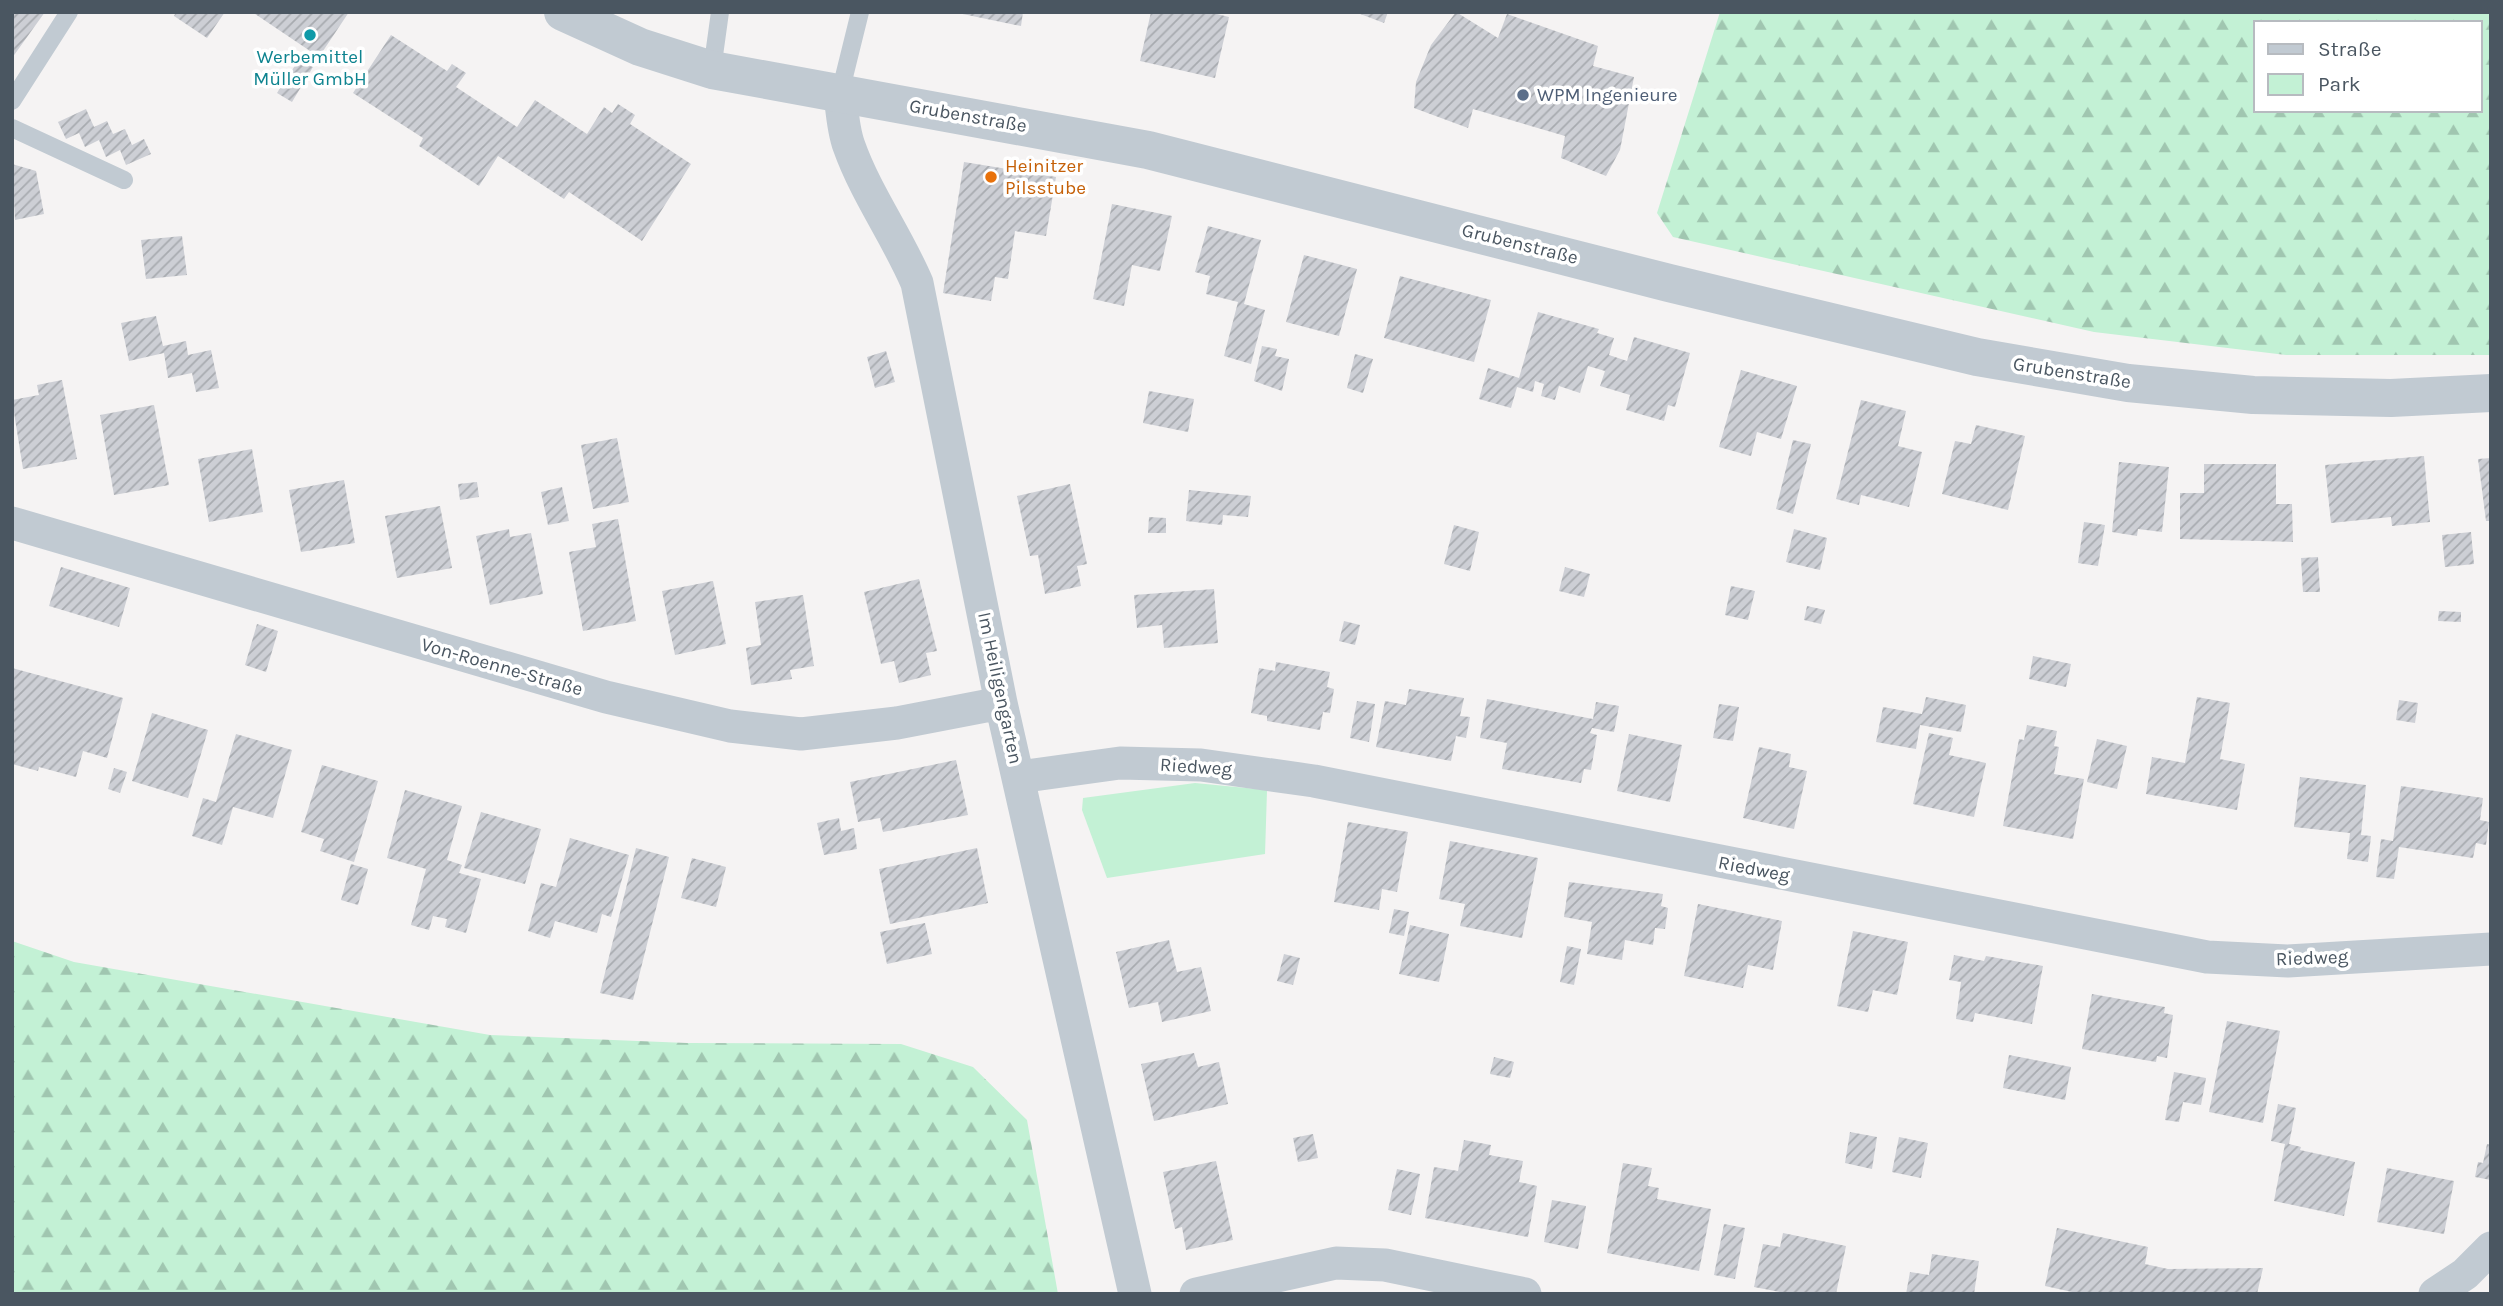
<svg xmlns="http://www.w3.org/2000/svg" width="2503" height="1306" font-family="Karla,sans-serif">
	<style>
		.green { fill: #c3f1d5 }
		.forest { fill: url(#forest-firs); fill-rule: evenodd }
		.building { fill: url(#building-hatch) }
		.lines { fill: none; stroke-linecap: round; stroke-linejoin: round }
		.service { stroke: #c1cad2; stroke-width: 18 }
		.minor { stroke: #c1cad2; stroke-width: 33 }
		.tertiary { stroke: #c1cad2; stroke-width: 38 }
		.culture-dot { fill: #0f9aa8; stroke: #fff; stroke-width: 2.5 }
		.service-dot { fill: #5c6f8a; stroke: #fff; stroke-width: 2.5 }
		.food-dot { fill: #e8710a; stroke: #fff; stroke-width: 2.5 }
		.labels { text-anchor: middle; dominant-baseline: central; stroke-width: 7; stroke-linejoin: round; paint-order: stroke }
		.culture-label { font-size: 19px; fill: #0d838f; stroke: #fff }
		.service-label { font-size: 19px; fill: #4e5e75; stroke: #fff; text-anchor: start }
		.street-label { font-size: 19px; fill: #4a5661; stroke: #fff }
		.food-label { font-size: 19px; fill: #c56008; stroke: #fff; text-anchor: start }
	</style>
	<defs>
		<pattern id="forest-firs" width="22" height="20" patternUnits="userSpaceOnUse" patternTransform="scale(1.75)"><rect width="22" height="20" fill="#c3f1d5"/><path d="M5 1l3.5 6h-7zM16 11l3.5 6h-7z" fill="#a0c6b0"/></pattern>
		<pattern id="building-hatch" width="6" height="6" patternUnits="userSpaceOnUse" patternTransform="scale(1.75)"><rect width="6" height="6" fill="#cdcfd5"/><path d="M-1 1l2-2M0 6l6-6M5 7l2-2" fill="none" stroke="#a8abb0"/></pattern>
	</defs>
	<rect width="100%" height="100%" fill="#f5f3f3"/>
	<path class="green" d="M 1195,783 L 1267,790 L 1265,854 L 1107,878 L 1082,810 L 1083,798 Z"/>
	<path class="forest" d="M 1720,12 L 2491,12 L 2491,355 L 2286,355 L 2094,332 L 1673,237 L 1657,213 ZM 2256,23 L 2480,23 L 2480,110 L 2256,110 Z
		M 12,941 L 74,962 L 490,1035 L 687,1043 L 901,1044 L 973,1067 L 1027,1120 L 1058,1294 L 12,1294 Z"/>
	<path class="building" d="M 12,12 L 45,12 L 12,58 Z
		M 176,12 L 225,12 L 207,38 L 174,16 Z
		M 252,12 L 349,12 L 319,57 Z
		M 953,12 L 1023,12 L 1021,26 Z
		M 1151,12 L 1209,12 L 1229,17 L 1215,78 L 1140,61 Z
		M 1355,12 L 1388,12 L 1384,23 Z
		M 1456,12 L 1498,38 L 1507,14 L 1598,46 L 1593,66 L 1634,77 L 1620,150 L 1606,176 L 1561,158 L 1565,136 L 1473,109 L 1468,128 L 1414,108 L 1416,82 L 1431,45 Z
		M 391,35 L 447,71 L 452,64 L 466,73 L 456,87 L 517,127 L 535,100 L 587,134 L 604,107 L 612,113 L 618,104 L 635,115 L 630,124 L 691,164 L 642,241 L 569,192 L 564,199 L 498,156 L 479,186 L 419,146 L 423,138 L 353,93 Z
		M 300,58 L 313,67 L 292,102 L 277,93 Z
		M 86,109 L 94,127 L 107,121 L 113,134 L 125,129 L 132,145 L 144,139 L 151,154 L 126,165 L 120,150 L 106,157 L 99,140 L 85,147 L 79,133 L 66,139 L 58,122 Z
		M 964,162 L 1056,177 L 1046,236 L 1015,231 L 1008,279 L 995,277 L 991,301 L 943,293 Z
		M 12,164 L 36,171 L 44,214 L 15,220 Z
		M 1112,204 L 1172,216 L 1160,271 L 1132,265 L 1124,306 L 1093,299 Z
		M 1208,226 L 1261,240 L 1244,304 L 1265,310 L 1251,364 L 1224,356 L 1238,302 L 1206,294 L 1210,276 L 1195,272 Z
		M 182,236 L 187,275 L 146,279 L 141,240 Z
		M 1304,255 L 1357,269 L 1339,336 L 1286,322 Z
		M 1400,276 L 1491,300 L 1474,362 L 1384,338 Z
		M 1538,312 L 1599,329 L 1597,333 L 1614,338 L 1609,355 L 1627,361 L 1634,337 L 1690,353 L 1675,407 L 1668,405 L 1664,421 L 1626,410 L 1630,395 L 1600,386 L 1605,371 L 1588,366 L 1580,393 L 1559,386 L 1555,400 L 1541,396 L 1544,384 L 1535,381 L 1533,392 L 1517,387 L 1511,408 L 1479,399 L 1488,368 L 1519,378 Z
		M 156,316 L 163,346 L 186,341 L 188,355 L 211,350 L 219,388 L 196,392 L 192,373 L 168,378 L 164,353 L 129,361 L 121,323 Z
		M 1262,346 L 1277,349 L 1275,356 L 1289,359 L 1282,391 L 1254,381 Z
		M 886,351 L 895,382 L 875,388 L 867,357 Z
		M 1355,354 L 1373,359 L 1363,393 L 1347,388 Z
		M 1741,370 L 1797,386 L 1781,439 L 1757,432 L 1751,456 L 1719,447 Z
		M 62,380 L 77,459 L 23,469 L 12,400 L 39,395 L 37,385 Z
		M 1149,391 L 1194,399 L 1188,432 L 1143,423 Z
		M 1861,400 L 1906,411 L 1898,446 L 1922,452 L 1909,507 L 1861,495 L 1859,505 L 1836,499 Z
		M 154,405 L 169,485 L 114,495 L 100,415 Z
		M 1976,425 L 2025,436 L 2008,510 L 1942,494 L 1955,441 L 1971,444 Z
		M 617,438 L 629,502 L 593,509 L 581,445 Z
		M 1793,440 L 1811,444 L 1793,514 L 1776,509 Z
		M 252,449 L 263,512 L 209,522 L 198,459 Z
		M 2424,456 L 2430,522 L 2392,526 L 2391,517 L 2331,523 L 2325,465 Z
		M 2491,458 L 2491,521 L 2486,521 L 2478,459 Z
		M 2119,462 L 2169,467 L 2162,532 L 2138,529 L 2137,536 L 2112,532 Z
		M 2204,464 L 2276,464 L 2276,504 L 2292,504 L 2293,542 L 2180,539 L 2180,493 L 2204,493 Z
		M 344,480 L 355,543 L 301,552 L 289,490 Z
		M 477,482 L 479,497 L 460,500 L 458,484 Z
		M 1070,484 L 1087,564 L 1077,566 L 1081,586 L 1045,594 L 1038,555 L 1030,556 L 1017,496 Z
		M 562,487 L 569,521 L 548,525 L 541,492 Z
		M 1189,490 L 1251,496 L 1248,517 L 1223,515 L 1222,525 L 1186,521 Z
		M 440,506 L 452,568 L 397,578 L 385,516 Z
		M 1149,517 L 1166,518 L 1166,533 L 1148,533 Z
		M 618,519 L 636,621 L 583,631 L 569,552 L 596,547 L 592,524 Z
		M 2084,522 L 2105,525 L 2098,566 L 2078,563 Z
		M 1454,525 L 1479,532 L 1470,571 L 1444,564 Z
		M 509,529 L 510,537 L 531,533 L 543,594 L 490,605 L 476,536 Z
		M 1794,529 L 1827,538 L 1820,570 L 1786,562 Z
		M 2471,532 L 2474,564 L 2445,567 L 2442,535 Z
		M 2318,557 L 2320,592 L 2303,592 L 2301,558 Z
		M 61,567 L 130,588 L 119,627 L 49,606 Z
		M 1565,567 L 1590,574 L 1584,597 L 1559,591 Z
		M 919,579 L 937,651 L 926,653 L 931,675 L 899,683 L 894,661 L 881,664 L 864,592 Z
		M 713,581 L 726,644 L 675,655 L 662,591 Z
		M 1731,586 L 1755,591 L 1748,620 L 1725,615 Z
		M 1214,589 L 1218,643 L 1164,648 L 1162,625 L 1137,628 L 1134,595 Z
		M 803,595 L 814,666 L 790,670 L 792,679 L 751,685 L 746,648 L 761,645 L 755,602 Z
		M 1807,606 L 1825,610 L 1821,624 L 1804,620 Z
		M 2439,611 L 2461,612 L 2461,622 L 2438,621 Z
		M 1344,621 L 1360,625 L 1355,645 L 1339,641 Z
		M 257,624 L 278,631 L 266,672 L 245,665 Z
		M 2033,656 L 2071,664 L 2066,687 L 2029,679 Z
		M 1276,662 L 1330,672 L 1327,687 L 1334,689 L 1330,713 L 1323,712 L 1320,730 L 1267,721 L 1267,716 L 1251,713 L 1259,668 L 1275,671 Z
		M 12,668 L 123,698 L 107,758 L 83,751 L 76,777 L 39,767 L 38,771 L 12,764 Z
		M 1409,689 L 1464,698 L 1460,716 L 1470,717 L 1466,738 L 1456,736 L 1451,761 L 1376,747 L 1385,701 L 1406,705 Z
		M 1926,697 L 1966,705 L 1961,732 L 1920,725 L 1916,749 L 1876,742 L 1883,707 L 1922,714 Z
		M 2197,697 L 2230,703 L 2220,759 L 2245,764 L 2237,810 L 2146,794 L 2152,757 L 2185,763 Z
		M 1487,699 L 1593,719 L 1596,702 L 1619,706 L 1614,732 L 1592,728 L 1590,733 L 1597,735 L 1591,770 L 1584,769 L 1581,783 L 1502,769 L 1507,743 L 1480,738 Z
		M 2399,700 L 2418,703 L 2415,723 L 2396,720 Z
		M 1357,701 L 1375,704 L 1369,742 L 1350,738 Z
		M 1719,704 L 1739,707 L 1733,741 L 1713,738 Z
		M 152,713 L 208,730 L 188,798 L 132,781 Z
		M 2027,725 L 2057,731 L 2054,746 L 2059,747 L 2054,774 L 2084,779 L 2073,839 L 2003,826 L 2019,739 L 2024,740 Z
		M 1929,733 L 1953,738 L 1949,755 L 1986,763 L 1974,817 L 1913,804 Z
		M 236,734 L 292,750 L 273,818 L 233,807 L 222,845 L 192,836 L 203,798 L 216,802 Z
		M 1629,734 L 1682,745 L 1670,802 L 1617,791 Z
		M 2097,739 L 2127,746 L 2117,789 L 2087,782 Z
		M 1759,747 L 1791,754 L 1789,767 L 1807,771 L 1794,829 L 1743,818 Z
		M 956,760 L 968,815 L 883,832 L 880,818 L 858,822 L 850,782 Z
		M 322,765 L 378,781 L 354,862 L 320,851 L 324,839 L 301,832 Z
		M 114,768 L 127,772 L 120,793 L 108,789 Z
		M 2300,777 L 2366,785 L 2361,835 L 2371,836 L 2368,862 L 2347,859 L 2350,833 L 2294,827 Z
		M 2401,786 L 2483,798 L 2480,820 L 2489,822 L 2486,845 L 2476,843 L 2473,858 L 2399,847 L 2394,879 L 2376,877 L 2381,839 L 2393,841 Z
		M 405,790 L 462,806 L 447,860 L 462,865 L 459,873 L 481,879 L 466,933 L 445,927 L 447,919 L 433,916 L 429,930 L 411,925 L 426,869 L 387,858 Z
		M 481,812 L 541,829 L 525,884 L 464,868 Z
		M 839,818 L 841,831 L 854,828 L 857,849 L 824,855 L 817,823 Z
		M 1348,822 L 1408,832 L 1397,892 L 1382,889 L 1379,910 L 1334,902 Z
		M 570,838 L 629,855 L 611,917 L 602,914 L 597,933 L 555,921 L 550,938 L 528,931 L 541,883 L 556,887 Z
		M 1450,841 L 1538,858 L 1522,938 L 1460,926 L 1465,904 L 1439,899 Z
		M 636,848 L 669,857 L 633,1000 L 600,993 Z
		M 977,848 L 988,903 L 890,924 L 879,869 Z
		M 692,858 L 726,867 L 716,907 L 681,898 Z
		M 351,864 L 368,869 L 358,905 L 341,900 Z
		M 1569,882 L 1663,894 L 1661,906 L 1668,908 L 1665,929 L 1655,928 L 1653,945 L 1625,940 L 1622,960 L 1587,954 L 1592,922 L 1564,917 Z
		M 1698,904 L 1782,921 L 1773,970 L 1748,965 L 1743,988 L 1684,976 Z
		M 1394,909 L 1409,912 L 1404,936 L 1389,933 Z
		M 925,923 L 932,954 L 887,964 L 880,932 Z
		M 1410,925 L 1449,934 L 1439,982 L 1399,974 Z
		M 1853,931 L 1908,942 L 1897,995 L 1873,990 L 1868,1012 L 1837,1006 Z
		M 1169,940 L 1177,972 L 1201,967 L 1211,1011 L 1162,1022 L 1158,1002 L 1129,1008 L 1116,952 Z
		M 1567,946 L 1581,949 L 1574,985 L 1560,982 Z
		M 1284,954 L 1300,958 L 1293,985 L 1277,981 Z
		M 1954,955 L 1984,961 L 1986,956 L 2043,966 L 2032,1024 L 1975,1013 L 1973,1022 L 1956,1019 L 1961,982 L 1949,980 Z
		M 2092,994 L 2165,1007 L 2164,1013 L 2173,1015 L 2167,1058 L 2157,1056 L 2156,1062 L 2082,1049 Z
		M 2227,1021 L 2280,1031 L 2263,1123 L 2209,1112 Z
		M 1194,1053 L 1198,1067 L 1219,1062 L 1228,1104 L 1154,1121 L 1141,1064 Z
		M 2009,1055 L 2071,1067 L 2065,1100 L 2003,1088 Z
		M 1494,1057 L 1514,1062 L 1510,1078 L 1490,1074 Z
		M 2174,1072 L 2206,1078 L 2201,1105 L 2183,1102 L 2179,1122 L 2165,1120 Z
		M 2278,1104 L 2296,1108 L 2289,1144 L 2301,1147 L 2300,1150 L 2355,1162 L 2344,1216 L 2274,1201 L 2285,1144 L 2271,1141 Z
		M 1850,1132 L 1877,1137 L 1872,1169 L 1845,1163 Z
		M 1313,1134 L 1318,1158 L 1298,1162 L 1293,1138 Z
		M 1899,1137 L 1928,1143 L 1921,1178 L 1892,1172 Z
		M 1464,1140 L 1491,1145 L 1489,1155 L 1523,1161 L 1519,1182 L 1537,1186 L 1528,1237 L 1425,1218 L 1434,1167 L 1458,1171 Z
		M 2487,1144 L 2491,1145 L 2491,1180 L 2475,1177 L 2478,1162 L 2483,1163 Z
		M 1216,1161 L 1233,1240 L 1186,1250 L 1182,1227 L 1175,1229 L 1163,1172 Z
		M 1623,1163 L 1652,1168 L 1648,1186 L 1659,1188 L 1657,1199 L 1711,1209 L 1699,1271 L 1607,1253 Z
		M 2387,1168 L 2454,1181 L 2444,1234 L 2377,1222 Z
		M 1397,1169 L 1420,1174 L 1411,1215 L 1388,1210 Z
		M 1552,1200 L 1586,1206 L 1578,1249 L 1544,1242 Z
		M 1724,1224 L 1745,1228 L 1735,1279 L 1714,1275 Z
		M 2057,1228 L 2148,1247 L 2145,1264 L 2168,1269 L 2263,1268 L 2257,1294 L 2081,1294 L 2045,1286 Z
		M 1783,1233 L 1846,1246 L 1836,1294 L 1790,1294 L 1754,1287 L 1763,1244 L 1780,1247 Z
		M 1932,1254 L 1979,1261 L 1974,1294 L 1906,1294 L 1910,1272 L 1929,1275 Z"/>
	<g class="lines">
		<path class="service" d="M 712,70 L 720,12
			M 840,93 L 860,12
			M 12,101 L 69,12
			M 12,128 L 124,180"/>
		<path class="minor" d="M 840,93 C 842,110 843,130 849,146 C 866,194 897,236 917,283 L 1001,703 L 1135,1294
			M 12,523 L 606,697 L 730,726 L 801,734 L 897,723 L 1001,703
			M 1019,777 L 1120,763 L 1201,765 L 1314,781 L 2207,957 L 2288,961 L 2491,949
			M 1196,1294 L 1336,1263 L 1385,1265 L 1525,1294
			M 2435,1294 L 2465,1274 L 2491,1248"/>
		<path class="tertiary" d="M 563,12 L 640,47 L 712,70 L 1148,150 L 1669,283 L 1977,357 L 2128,383 L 2253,395 L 2391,398 L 2491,393"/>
	</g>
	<circle class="culture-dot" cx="310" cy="35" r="7"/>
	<circle class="service-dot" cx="1523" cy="95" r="7"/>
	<circle class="food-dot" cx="991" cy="177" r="7"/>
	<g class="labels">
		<g class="culture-label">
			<text x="310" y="57">Werbemittel<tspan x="310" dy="22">Müller GmbH</tspan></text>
		</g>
		<g class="service-label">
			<text x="1537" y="95">WPM Ingenieure</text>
		</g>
		<g class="street-label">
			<text transform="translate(968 116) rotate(10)">Grubenstraße</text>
			<text transform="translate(1520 244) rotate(14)">Grubenstraße</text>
			<text transform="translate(2072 373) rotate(9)">Grubenstraße</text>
			<text transform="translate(502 667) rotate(16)">Von-Roenne-Straße</text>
			<text transform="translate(1000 688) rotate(78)">Im Heiligengarten</text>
			<text transform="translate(1196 767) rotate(4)">Riedweg</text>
			<text transform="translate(1754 869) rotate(11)">Riedweg</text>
			<text transform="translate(2312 958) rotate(-2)">Riedweg</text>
		</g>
		<g class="food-label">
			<text x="1005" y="166">Heinitzer<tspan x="1005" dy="22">Pilsstube</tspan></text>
		</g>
	</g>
	<rect width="2503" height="1306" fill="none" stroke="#4a5661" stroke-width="28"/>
	<rect x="2254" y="21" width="228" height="91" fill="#ffffff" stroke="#b7bbc0" stroke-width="2"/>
	<rect x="2268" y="44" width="35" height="10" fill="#c1cad2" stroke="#b7bbc0" stroke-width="2"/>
	<text x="2318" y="56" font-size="21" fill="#4a5661">Straße</text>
	<rect x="2268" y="74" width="35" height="21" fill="#c3f1d5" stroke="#b7bbc0" stroke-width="2"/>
	<text x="2318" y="91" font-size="21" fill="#4a5661">Park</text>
</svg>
